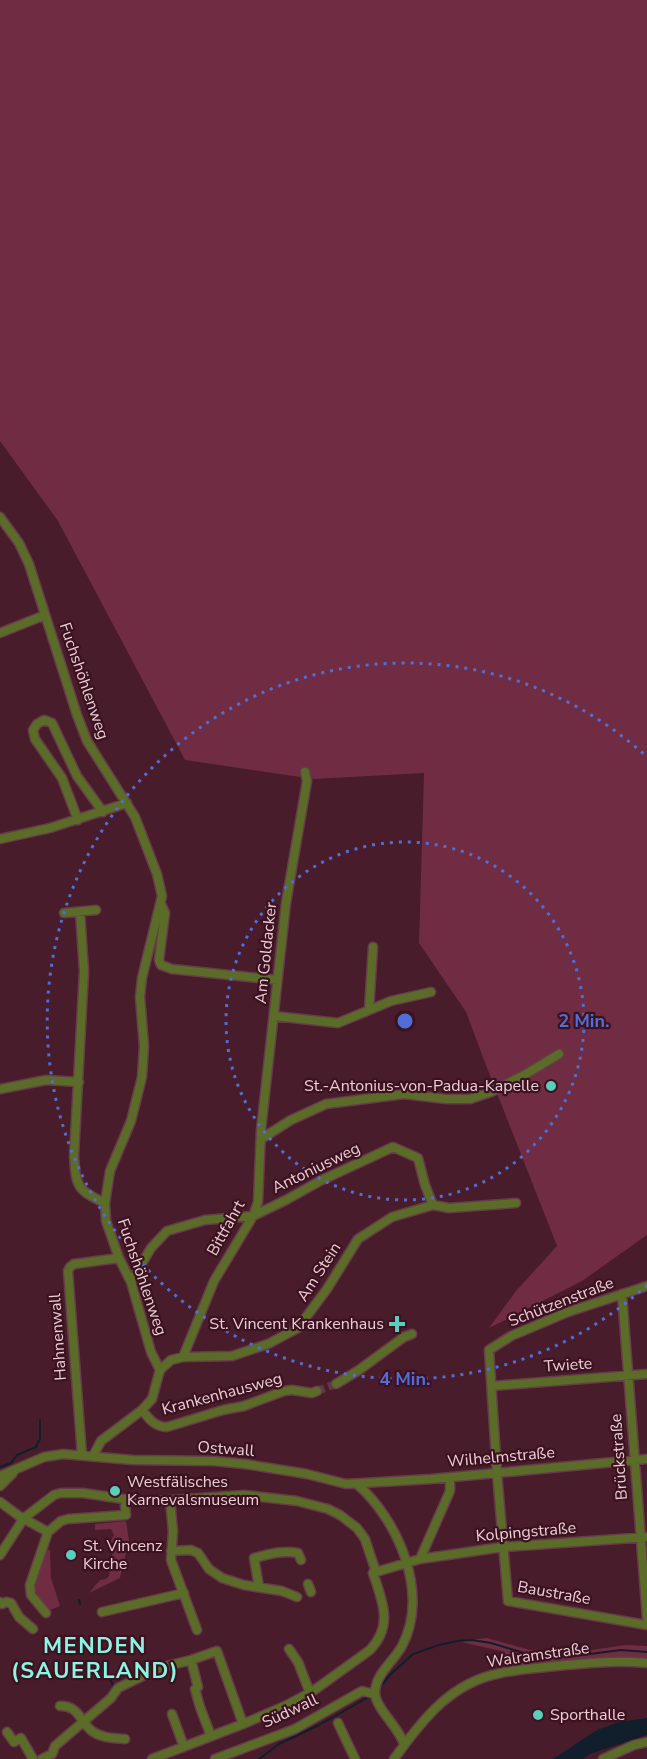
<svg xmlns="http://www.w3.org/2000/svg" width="647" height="1759" font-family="'Nunito Sans',sans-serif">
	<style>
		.green { fill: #702c42 }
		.water { fill: #101f2b }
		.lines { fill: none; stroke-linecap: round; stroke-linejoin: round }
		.stream { stroke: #101f2b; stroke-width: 2 }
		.minor-tunnel { stroke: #613744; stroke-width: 8; stroke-dasharray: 8 4; stroke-linecap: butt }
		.minor-casing { stroke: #663c49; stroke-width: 11 }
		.minor { stroke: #5a6c28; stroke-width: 8 }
		.ring { fill: none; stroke: #516ed7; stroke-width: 3; stroke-dasharray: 3 6 }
		.poi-dot { fill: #5acebd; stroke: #3c1220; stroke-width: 2 }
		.labels { text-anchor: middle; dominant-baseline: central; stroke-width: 4.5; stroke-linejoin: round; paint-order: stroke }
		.street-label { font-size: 16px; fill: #ecced5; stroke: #3c1220 }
		.poi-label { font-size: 16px; fill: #ecced5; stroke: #3c1220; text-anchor: start }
		.district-label { font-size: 22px; font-weight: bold; letter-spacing: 1.5px; fill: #8cf4e3; stroke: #3c1220 }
		.centre { fill: #516ed7; stroke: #3c1220; stroke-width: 3 }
		.ring-label { font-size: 18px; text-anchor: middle; font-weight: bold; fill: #516ed7; stroke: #3c1220; stroke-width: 4.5; stroke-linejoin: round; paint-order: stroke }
	</style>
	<rect width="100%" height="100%" fill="#481c2a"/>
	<path class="green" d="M 0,0 L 647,0 L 647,1235 L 582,1281 L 489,1328 L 516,1291 L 557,1246 L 484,1060 L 466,1012 L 419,943 L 424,773 L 314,779 L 185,760 L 58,521 L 0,441 Z
		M 126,1521 L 129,1541 L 120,1578 L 89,1593 L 100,1580 L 106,1579 L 109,1576 L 113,1550 L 109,1544 L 114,1535 L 111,1529 L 95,1530 L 95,1524 Z
		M 47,1549 L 50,1550 L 51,1578 L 60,1606 L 48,1611 L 33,1587 L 34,1581 Z
		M 487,1638 L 530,1650 L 563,1652 L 592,1650 L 625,1645 L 647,1646 L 647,1663 L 509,1671 L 501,1651 L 457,1641 Z"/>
	<path class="water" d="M 647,1718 L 647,1735 L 590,1754 L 583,1759 L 553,1759 L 597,1730 L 619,1722 Z"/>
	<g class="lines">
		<path class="stream" d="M 0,1467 L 11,1463 L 17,1455 L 36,1447 L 40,1439 L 40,1420
			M 79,1600 L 80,1604
			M 104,1668 L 114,1687
			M 380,1687 L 390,1675 L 413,1654 L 439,1645 L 457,1641 L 472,1640 L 491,1643 L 524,1653 L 566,1657 L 621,1650 L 647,1652
			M 259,1759 L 279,1744 L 319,1725 L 372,1695"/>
		<path class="minor-tunnel" d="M 317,1391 L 336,1384"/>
		<g class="minor-casing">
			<path id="minor" d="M 0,517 L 19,543 L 29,564 L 77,715 L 87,741 L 135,817 L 157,874 L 162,896 L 142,978 L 140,997 L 144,1046 L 142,1077 L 131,1121 L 110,1171 L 105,1203 L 106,1221 L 119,1258 L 131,1282 L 151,1352 L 160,1370
				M 0,633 L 45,615
				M 78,820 L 62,778 L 35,739 L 33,730 L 37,724 L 44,720 L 52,723 L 77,776 L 103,812
				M 0,839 L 50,828 L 127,803
				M 161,904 L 165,913 L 159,960 L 161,965 L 172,969 L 277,980
				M 80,912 L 84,971 L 74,1156 C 76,1187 77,1190 105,1203
				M 64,913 L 96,910
				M 369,1010 L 373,947
				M 274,1016 L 338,1023 L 391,1001 L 431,992
				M 0,1089 L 46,1080 L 79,1082
				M 261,1139 L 291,1120 L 326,1104 L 404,1094 L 446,1099 L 470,1099 L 491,1092 L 526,1074 L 559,1054
				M 131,1282 L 151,1248 L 167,1231 L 205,1220 L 253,1216 L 286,1200 L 320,1181 L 393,1147 L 418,1158 L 425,1185 L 433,1205
				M 647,1286 L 568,1312 L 511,1336 L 489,1350 L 497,1473 L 508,1601 L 647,1625
				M 622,1294 L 647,1618
				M 183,1357 L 214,1281 L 253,1216 L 258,1202 L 261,1130 L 286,903 L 307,781 L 305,772
				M 336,1384 L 359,1370 L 404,1337 L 412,1334
				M 492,1386 L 647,1374
				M 142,1410 C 149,1419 155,1427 167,1427 L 223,1410 L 244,1406 L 284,1391 L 292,1390 L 312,1393 L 317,1391
				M 82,1455 L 68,1271 L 70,1267 L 74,1264 L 119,1258
				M 93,1456 L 101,1441 L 142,1410 L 152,1399 L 160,1370 L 171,1360 L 183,1357 L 232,1356 L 268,1344 L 298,1328 L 327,1289 L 358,1239 L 392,1217 L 433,1205 L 449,1208 L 516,1203
				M 0,1476 L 44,1457 L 63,1454 L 133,1460 L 214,1461 L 245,1464 L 307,1474 L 346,1484 L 431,1479 L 647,1459
				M 357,1484 C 398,1520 430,1593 402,1646 C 394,1661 375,1674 375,1693 C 376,1709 398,1726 404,1744
				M 0,1486 L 13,1473
				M 170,1500 L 173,1531 L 171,1560 L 197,1630
				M 0,1502 L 19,1516 L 48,1532
				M 171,1551 L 191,1550 L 198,1553 L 209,1569 L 222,1578 L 244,1585 L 282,1591 L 297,1597
				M 0,1555 L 24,1518 L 54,1495 L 61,1493 L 83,1493 L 144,1502 L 244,1495 L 297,1501 L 328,1509 L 340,1515 L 357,1528 L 365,1539 L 376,1572 L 420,1559 L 503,1547 L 647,1537
				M 420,1559 L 450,1491 L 450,1477
				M 308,1584 L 311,1592
				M 259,1587 L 254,1558 C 269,1554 283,1550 298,1553 L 301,1560
				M 0,1602 L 2,1604 L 6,1602 L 11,1603 L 19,1617 L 33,1629
				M 102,1612 L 184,1593
				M 46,1613 L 31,1595 L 30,1585 L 48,1532 L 61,1521 L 68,1519 L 126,1515 L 125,1506 L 128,1500
				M 289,1649 L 298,1662 L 310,1693
				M 191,1660 L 198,1687 L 195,1689 L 200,1707 L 211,1736
				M 60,1706 C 79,1705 80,1722 92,1731 C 101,1738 114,1738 125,1739
				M 172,1714 L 184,1747
				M 338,1723 L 355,1759
				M 243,1724 L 285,1706 L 313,1691 L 370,1650 C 394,1625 382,1601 373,1573
				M 7,1732 L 14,1742 L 21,1738 L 33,1759
				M 42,1759 L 52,1754 L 55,1746 L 111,1698 L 118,1688 L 159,1668 L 191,1660 L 217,1651 L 243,1724 L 152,1759
				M 215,1759 L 295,1729 L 362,1691 L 375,1694
				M 394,1759 C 422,1720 451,1682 501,1673 C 519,1669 538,1668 556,1666 C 587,1663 616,1660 647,1663
				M 603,1759 L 634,1745 L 647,1742"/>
		</g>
		<use href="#minor" class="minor"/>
	</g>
	<g class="ring">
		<circle cx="405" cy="1021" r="179"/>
		<path d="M647 1285A358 358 0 1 1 647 757"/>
	</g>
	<g class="poi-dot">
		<circle cx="551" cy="1086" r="6"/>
		<path d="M394 1315h6v6h6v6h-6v6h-6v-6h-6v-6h6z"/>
		<circle cx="115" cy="1491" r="6"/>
		<circle cx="71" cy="1555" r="6"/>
		<circle cx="538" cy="1715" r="6"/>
	</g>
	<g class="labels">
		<g class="street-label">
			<text transform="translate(84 681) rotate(71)">Fuchshöhlenweg</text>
			<text transform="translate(266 953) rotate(-84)">Am Goldacker</text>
			<text transform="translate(316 1168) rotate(-26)">Antoniusweg</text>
			<text transform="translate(226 1228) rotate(-61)">Bittfahrt</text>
			<text transform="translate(319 1272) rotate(-57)">Am Stein</text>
			<text transform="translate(142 1277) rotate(71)">Fuchshöhlenweg</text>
			<text transform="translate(561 1302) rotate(-21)">Schützenstraße</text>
			<text transform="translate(58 1337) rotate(-94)">Hahnenwall</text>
			<text transform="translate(568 1365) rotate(-4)">Twiete</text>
			<text transform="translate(222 1394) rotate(-15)">Krankenhausweg</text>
			<text transform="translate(226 1449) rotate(4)">Ostwall</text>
			<text transform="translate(501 1457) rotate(-5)">Wilhelmstraße</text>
			<text transform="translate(619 1457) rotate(-94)">Brückstraße</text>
			<text transform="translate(526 1532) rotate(-5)">Kolpingstraße</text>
			<text transform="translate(554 1593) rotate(10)">Baustraße</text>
			<text transform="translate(538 1655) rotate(-8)">Walramstraße</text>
			<text transform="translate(290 1711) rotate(-25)">Südwall</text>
		</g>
		<g class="poi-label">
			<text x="539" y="1086" text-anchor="end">St.-Antonius-von-Padua-Kapelle</text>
			<text x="384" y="1324" text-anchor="end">St. Vincent Krankenhaus</text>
			<text x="127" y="1482">Westfälisches<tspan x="127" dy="18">Karnevalsmuseum</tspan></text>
			<text x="83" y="1546">St. Vincenz<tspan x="83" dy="18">Kirche</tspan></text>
			<text x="550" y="1715">Sporthalle</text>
		</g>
		<g class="district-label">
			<text x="95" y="1646">MENDEN<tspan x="95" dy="25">(SAUERLAND)</tspan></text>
		</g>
	</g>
	<circle cx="405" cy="1021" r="9" class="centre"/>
	<g class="ring-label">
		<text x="584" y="1027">2 Min.</text>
		<text x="405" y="1385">4 Min.</text>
	</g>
</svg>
